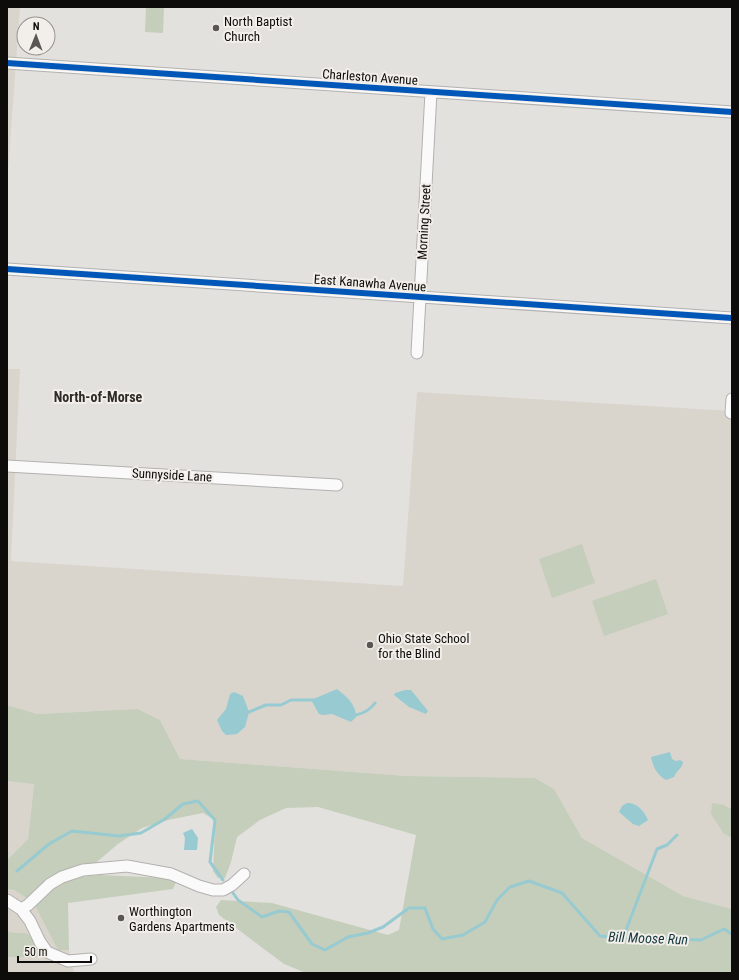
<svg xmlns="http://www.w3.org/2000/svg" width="739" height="980" font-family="'Roboto Condensed',sans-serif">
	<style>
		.built { fill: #d9d5cd }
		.green { fill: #c5ceba }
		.water { fill: #97cad1 }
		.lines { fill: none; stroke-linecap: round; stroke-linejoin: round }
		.stream { stroke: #97cad1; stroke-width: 3 }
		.minor-casing { stroke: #b2b1af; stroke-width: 13 }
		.minor { stroke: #fbfafa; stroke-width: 11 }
		.cycleway-casing { stroke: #f2eee9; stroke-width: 8 }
		.cycleway { stroke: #0057b8; stroke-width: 6 }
		.poi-dot { fill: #585754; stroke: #f2eee9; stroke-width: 1.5 }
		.labels { text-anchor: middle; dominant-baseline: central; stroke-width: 4; stroke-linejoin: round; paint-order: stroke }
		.poi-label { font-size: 13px; fill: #0d0c0a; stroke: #f2eee9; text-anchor: start }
		.street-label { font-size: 13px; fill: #0d0c0a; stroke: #f2eee9 }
		.neighbourhood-label { font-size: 14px; font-weight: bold; fill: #2e2b27; stroke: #f2eee9 }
		.water-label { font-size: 14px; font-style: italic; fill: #13373d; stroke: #f2eee9 }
	</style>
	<rect width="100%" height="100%" fill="#e3e1de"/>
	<path class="built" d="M 7,7 L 20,7 L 7,186 Z
		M 7,369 L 20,369 L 11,561 L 403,586 L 417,392 L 732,411 L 732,809 L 724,805 L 724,834 L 732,838 L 732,909 L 683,896 L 582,838 L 554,789 L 535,778 L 407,776 L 180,759 L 160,720 L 138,709 L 37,714 L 7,705 Z
		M 7,781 L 34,783 L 28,839 L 7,860 Z
		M 7,889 L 14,890 L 33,902 L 58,950 L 69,950 L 74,973 L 7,973 Z"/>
	<path class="green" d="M 146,7 L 164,7 L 163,33 L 145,32 Z
		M 582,544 L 595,583 L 552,598 L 539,559 Z
		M 656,579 L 668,614 L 604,636 L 592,601 Z
		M 7,705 L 37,714 L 138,709 L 160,720 L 180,759 L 407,776 L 535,778 L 554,789 L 582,838 L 683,896 L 732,909 L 732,973 L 306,973 L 284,964 L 219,915 L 216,907 L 221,900 L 272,903 L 388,935 L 399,930 L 416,835 L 318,807 L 286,808 L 260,820 L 237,837 L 231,862 L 225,878 L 218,878 L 213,871 L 215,826 L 213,819 L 203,813 L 168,820 L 142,828 L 118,844 L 79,877 L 100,875 L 168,878 L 176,882 L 173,889 L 68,903 L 69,950 L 58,950 L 33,902 L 14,890 L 7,889 L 7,860 L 28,839 L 34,784 L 7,781 Z
		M 712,803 L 724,805 L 732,809 L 732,838 L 724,834 L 711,814 Z
		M 7,931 C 12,933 17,933 23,933 C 33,933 36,949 40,957 L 7,957 Z"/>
	<path class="water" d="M 337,689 C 346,696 356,704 356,717 L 351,722 L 332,714 L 323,715 L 319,714 L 311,700 Z
		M 405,690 L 411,690 L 428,711 L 426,714 L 409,707 L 394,695 L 395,693 Z
		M 234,692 L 243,696 L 249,712 L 245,727 L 237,734 L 226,735 L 222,731 L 217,720 L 226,709 L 230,694 Z
		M 670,752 L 672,759 L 676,761 L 680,760 L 683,762 L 682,766 L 676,773 L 674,777 L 666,780 C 657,775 653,767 651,757 Z
		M 627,803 C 638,803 644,811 648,820 L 639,826 L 633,824 L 619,812 L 622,806 Z
		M 192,829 L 198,838 L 197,850 L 184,850 L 185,838 L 183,833 Z"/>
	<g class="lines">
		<path class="stream" d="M 249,712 L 266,705 L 281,705 L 291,700 L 315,700
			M 353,714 L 356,715 C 365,713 370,710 375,703
			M 17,871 L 49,844 L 72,831 L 119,836 L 141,833 L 165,819 L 183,804 L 198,801 L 215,820 L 210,862 L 223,880
			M 233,893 L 238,900 L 262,917 L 279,911 L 289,912 L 312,944 L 325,950 L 348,937 L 368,933 L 383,927 L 409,908 L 425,908 L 433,929 L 442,939 L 463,935 L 485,922 L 497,900 L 510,887 L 529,881 L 562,893 L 600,936 L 623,938 L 701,940 L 724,929 L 732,934
			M 623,938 L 657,849 L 667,845 L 677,835"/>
		<g class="minor-casing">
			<path id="minor" d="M 7,63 L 732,112
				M 7,269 L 732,318
				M 417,353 L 431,92
				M 731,413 L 732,399
				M 7,466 L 337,485
				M 7,900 L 21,909 L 30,921 L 40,942 L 47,952 L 68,961 L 91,959
				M 21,909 L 28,905 L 50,884 L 62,877 L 83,870 L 127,866 L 171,874 L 199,886 L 213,890 L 223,890 L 232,885 L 244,874"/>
		</g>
		<use href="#minor" class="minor"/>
		<g class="cycleway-casing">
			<path id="cycleway" d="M 7,63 L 732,112
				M 7,269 L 732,318"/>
		</g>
		<use href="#cycleway" class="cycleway"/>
	</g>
	<g class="poi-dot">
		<circle cx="216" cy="28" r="4"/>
		<circle cx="370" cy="645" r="4"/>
		<circle cx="121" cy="918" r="4"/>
	</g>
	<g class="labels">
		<g class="poi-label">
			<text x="224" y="21">North Baptist<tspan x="224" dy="15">Church</tspan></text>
			<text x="378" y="638">Ohio State School<tspan x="378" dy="15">for the Blind</tspan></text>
			<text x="129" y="911">Worthington<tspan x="129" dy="15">Gardens Apartments</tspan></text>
		</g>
		<g class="street-label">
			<text transform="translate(370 77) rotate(4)">Charleston Avenue</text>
			<text transform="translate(424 222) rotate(-87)">Morning Street</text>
			<text transform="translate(370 283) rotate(4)">East Kanawha Avenue</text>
			<text transform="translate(172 475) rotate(3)">Sunnyside Lane</text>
		</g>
		<g class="neighbourhood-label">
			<text x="98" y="397">North-of-Morse</text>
		</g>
		<g class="water-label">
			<text transform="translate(648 938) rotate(2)">Bill Moose Run</text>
		</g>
	</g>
	<rect width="739" height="980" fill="none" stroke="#0d0c0a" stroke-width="16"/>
	<g transform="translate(36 36) rotate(1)"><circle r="19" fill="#f2eee9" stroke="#969490"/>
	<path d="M0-3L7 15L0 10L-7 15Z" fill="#585754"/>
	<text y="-6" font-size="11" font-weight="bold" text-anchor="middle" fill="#0d0c0a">N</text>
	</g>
	<path d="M18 956v6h73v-6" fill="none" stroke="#0d0c0a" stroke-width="2"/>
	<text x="24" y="956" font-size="12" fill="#0d0c0a" stroke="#f2eee9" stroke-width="3" paint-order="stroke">50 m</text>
</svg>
